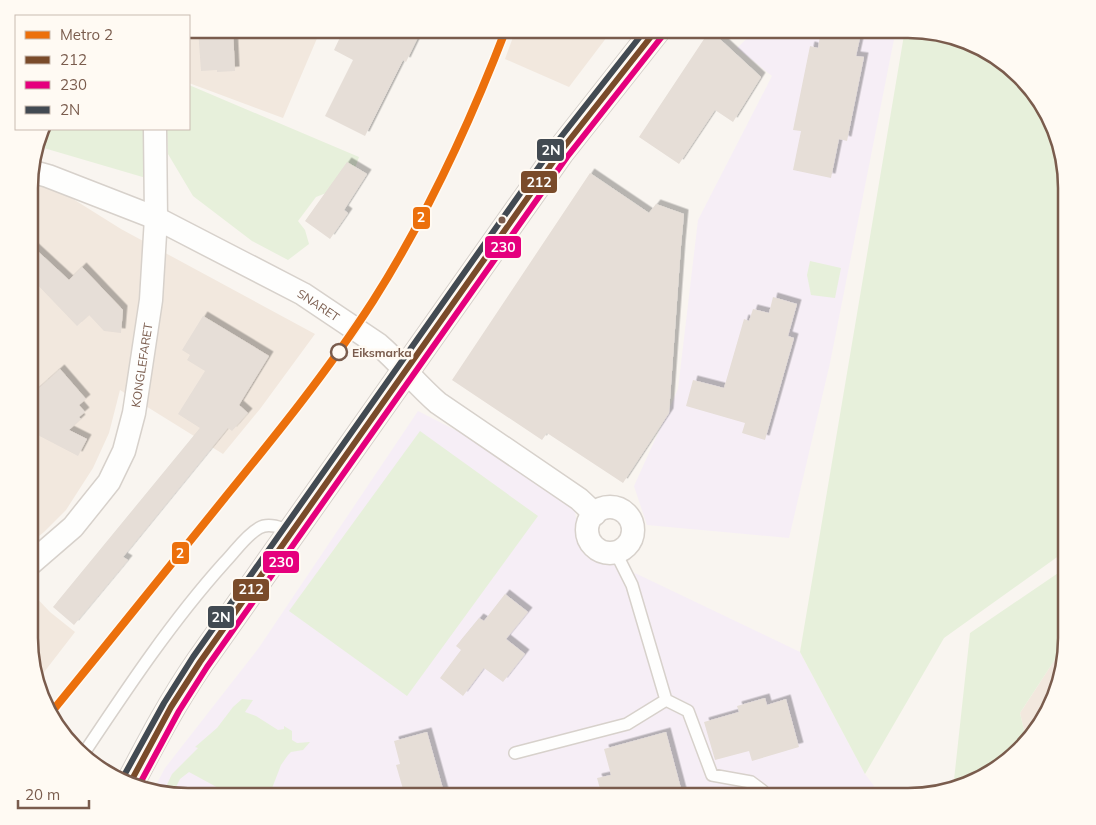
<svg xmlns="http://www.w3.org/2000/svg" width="1096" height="825" font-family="Mulish,sans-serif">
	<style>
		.residential { fill: #f2e8de }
		.education { fill: #f6eef6 }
		.green { fill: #e7f0db }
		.building { fill: #e6ded7; filter: url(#shadow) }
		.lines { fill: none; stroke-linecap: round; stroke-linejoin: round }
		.service-casing { stroke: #d7d1cb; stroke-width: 14 }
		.minor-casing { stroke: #d7d1cb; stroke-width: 25 }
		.tertiary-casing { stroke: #d7d1cb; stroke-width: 30 }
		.service { stroke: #fefefd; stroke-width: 11 }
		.minor { stroke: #fefefd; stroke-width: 22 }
		.tertiary { stroke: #fefefd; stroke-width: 28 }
		.bus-1-casing { stroke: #fffaf3; stroke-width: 10 }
		.bus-2-casing { stroke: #fffaf3; stroke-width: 10 }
		.bus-3-casing { stroke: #fffaf3; stroke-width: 10 }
		.bus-1 { stroke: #7a4b2a; stroke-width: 6 }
		.bus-2 { stroke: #e5007d; stroke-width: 6 }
		.bus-3 { stroke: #424a52; stroke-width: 6 }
		.metro-1-casing { stroke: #fffaf3; stroke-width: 11 }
		.metro-1 { stroke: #ec700c; stroke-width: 8 }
		.bus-dot { fill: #7a5c4d; stroke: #fffaf3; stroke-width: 2 }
		.stop-dot { fill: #fffaf3; stroke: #7a5c4d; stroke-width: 2.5 }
		.labels { text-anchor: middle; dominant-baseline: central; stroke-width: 5; stroke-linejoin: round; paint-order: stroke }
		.street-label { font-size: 12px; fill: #7a5c4d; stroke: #fffaf3 }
		.stop-label { font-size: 12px; font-weight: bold; fill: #7a5c4d; stroke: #fffaf3; text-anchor: start }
		.rim { fill: none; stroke: #7a5c4d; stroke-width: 2.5 }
		.line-badge { stroke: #fffaf3; stroke-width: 2 }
		.badge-label { font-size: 14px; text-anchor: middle; font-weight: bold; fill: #fff }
	</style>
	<defs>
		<filter id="shadow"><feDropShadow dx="4.5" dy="-4.5" stdDeviation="0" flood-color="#0004"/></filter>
	</defs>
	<rect width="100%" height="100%" fill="#f9f5f0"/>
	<path class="residential" d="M 189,29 L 321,29 L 283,118 L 189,83 Z
		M 516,29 L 613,29 L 569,87 L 505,59 Z
		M 30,172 L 121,229 L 315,334 L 260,409 L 223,454 L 120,390 L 109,433 L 93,468 L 66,510 L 44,532 L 29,544 Z
		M 29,590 L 50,612 L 75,632 L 38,680 L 29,648 Z
		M 1067,641 L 1067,648 L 1055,698 L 1027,743 L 1020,713 Z"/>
	<path class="education" d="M 757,29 L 896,29 L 830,363 L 789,538 L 647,525 L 634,486 L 678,389 L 698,220 L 772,76 L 737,48 Z
		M 418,411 L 551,479 L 574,506 L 579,536 L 589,551 L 597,558 L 614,562 L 617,567 L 637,574 L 800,652 L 865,774 L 874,786 L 868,796 L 198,796 L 156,785 L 165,768 L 258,649 Z"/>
	<path class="green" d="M 905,29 L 919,29 L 969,41 L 1013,68 L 1051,118 L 1067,187 L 1067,550 L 944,638 L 865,774 L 800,652 Z
		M 189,85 L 359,157 L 354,171 L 334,190 L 316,197 L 298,221 L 305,230 L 309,244 L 288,260 L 252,241 L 193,196 L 168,154 L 167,129 L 189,129 Z
		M 43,129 L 144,129 L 146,178 L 37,146 Z
		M 810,261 L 841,268 L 835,298 L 811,295 L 807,275 Z
		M 420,431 L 538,516 L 407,696 L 289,611 Z
		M 1067,567 L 1067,641 L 1020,713 L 1027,743 L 978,780 L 946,788 L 954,780 L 970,633 Z
		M 242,699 L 253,700 L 245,712 L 256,716 L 278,730 L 284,729 L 284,726 L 292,731 L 292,740 L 297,743 L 310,742 L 303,750 L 291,752 L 288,755 L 281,765 L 269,796 L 233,796 L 189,772 L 180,779 L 172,795 L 163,793 L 172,774 L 198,748 L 195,747 L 217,728 L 233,707 Z"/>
	<path class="building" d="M 198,29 L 233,29 L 235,71 L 217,72 L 217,70 L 201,71 Z
		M 344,29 L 422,29 L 406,62 L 403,60 L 365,136 L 325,116 L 353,60 L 334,50 Z
		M 821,29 L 862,29 L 856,56 L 864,57 L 847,141 L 839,139 L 831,178 L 793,170 L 801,131 L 793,130 L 810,46 L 818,48 Z
		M 710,30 L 761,77 L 733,122 L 715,110 L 679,164 L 639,137 Z
		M 347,162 L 367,174 L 344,210 L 348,213 L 330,239 L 305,221 Z
		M 590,173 L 649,213 L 656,204 L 684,214 L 681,246 L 669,413 L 623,483 L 547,433 L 542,440 L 452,380 Z
		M 30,244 L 69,280 L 82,267 L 123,310 L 121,333 L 104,331 L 89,315 L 77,326 L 30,277 Z
		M 773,297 L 797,304 L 788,336 L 794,338 L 765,440 L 742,433 L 745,423 L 686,406 L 693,380 L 724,388 L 744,319 L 749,321 L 753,309 L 769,313 Z
		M 203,316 L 269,356 L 239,405 L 248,413 L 232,431 L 228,428 L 123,557 L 128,560 L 74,625 L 53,607 L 200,428 L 178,414 L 205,371 L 187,360 L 190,355 L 182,350 Z
		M 60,369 L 86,399 L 79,405 L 85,412 L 79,417 L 81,419 L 69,430 L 87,439 L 78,456 L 30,431 L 30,396 Z
		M 505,594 L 528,612 L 506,639 L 525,654 L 503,682 L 484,668 L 463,696 L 440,678 L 461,650 L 456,646 L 479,618 L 484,621 Z
		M 765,698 L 767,705 L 786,699 L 799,747 L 752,761 L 749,751 L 715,760 L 704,722 L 739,712 L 737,706 Z
		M 427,732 L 445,796 L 405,796 L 396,765 L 400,764 L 394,741 Z
		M 666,732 L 683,796 L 602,796 L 597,778 L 611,775 L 604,749 Z"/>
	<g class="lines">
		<g class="service-casing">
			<path id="service" d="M 616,553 L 632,585 L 666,700 L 688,711 L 712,775 L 751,782 L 763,791
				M 515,753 L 627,724 L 666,700
				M 82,756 C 126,690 171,622 224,563 C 235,552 245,536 259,528 C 269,522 282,528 291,532"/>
		</g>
		<g class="minor-casing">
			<g id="minor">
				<path id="s1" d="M 30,171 L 48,176 L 156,218 L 303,294 L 379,345 C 400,363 417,385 438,403 L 579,499 L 595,514"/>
				<circle cx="610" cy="530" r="23"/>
				<path id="s2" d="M 29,565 L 73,527 L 109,482 L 124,451 L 134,413 L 151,300 L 156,218 L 155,129"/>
			</g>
		</g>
		<g class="tertiary-casing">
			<path id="tertiary" d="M 129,785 C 151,743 173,701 200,662 L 560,152 L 657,29"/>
		</g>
		<use href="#service" class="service"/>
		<use href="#minor" class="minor"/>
		<use href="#tertiary" class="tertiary"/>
		<g class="bus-1-casing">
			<path id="bus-1" d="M 129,785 L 171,707 L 200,662 L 560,152 L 657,29"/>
		</g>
		<g class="bus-2-casing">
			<path id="bus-2" d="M 138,787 L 179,711 L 207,667 L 567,157 L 664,34"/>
		</g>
		<g class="bus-3-casing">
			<path id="bus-3" d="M 121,781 L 164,703 L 193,657 L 553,147 L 646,29"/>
		</g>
		<use href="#bus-1" class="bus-1"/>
		<use href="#bus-2" class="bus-2"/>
		<use href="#bus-3" class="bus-3"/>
		<g class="metro-1-casing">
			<path id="metro-1" d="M 50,714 C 108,643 165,572 223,500 C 275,436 328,371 373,301 C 427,216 470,123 506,29"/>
		</g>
		<use href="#metro-1" class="metro-1"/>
	</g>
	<circle class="bus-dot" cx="502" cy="220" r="4.5"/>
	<circle class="stop-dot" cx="339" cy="352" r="8"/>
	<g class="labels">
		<g class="street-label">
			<text stroke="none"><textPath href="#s1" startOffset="319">SNARET</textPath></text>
			<text stroke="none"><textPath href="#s2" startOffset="238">KONGLEFARET</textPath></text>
		</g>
		<g class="stop-label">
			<text x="352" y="352">Eiksmarka</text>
		</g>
	</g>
	<path d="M0 0H1096V825H0ZM188 38H908A150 150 0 0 1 1058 188V638A150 150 0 0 1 908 788H188A150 150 0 0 1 38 638V188A150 150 0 0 1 188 38Z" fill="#fffaf3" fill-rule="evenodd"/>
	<path class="rim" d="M188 38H908A150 150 0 0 1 1058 188V638A150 150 0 0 1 908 788H188A150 150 0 0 1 38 638V188A150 150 0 0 1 188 38Z"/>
	<g class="line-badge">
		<rect x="536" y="138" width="29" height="24" rx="5" fill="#424a52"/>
		<rect x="520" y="170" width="38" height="24" rx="5" fill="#7a4b2a"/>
		<rect x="412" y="206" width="19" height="24" rx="5" fill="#ec700c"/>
		<rect x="484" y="235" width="38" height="24" rx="5" fill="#e5007d"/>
		<rect x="171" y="541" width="19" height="24" rx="5" fill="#ec700c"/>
		<rect x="262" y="550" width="38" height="24" rx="5" fill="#e5007d"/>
		<rect x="232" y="578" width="38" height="24" rx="5" fill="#7a4b2a"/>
		<rect x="207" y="605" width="28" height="24" rx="5" fill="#424a52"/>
	</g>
	<g class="badge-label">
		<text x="551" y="155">2N</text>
		<text x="539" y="187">212</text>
		<text x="421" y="222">2</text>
		<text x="503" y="252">230</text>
		<text x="180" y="558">2</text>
		<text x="281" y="567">230</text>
		<text x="251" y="594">212</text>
		<text x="221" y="622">2N</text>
	</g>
	<rect x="15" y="15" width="175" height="115" fill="#fffaf3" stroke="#cabbb1"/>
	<rect x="25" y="31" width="25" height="8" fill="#ec700c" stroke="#cabbb1"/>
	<text x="60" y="40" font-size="15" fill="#7a5c4d">Metro 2</text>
	<rect x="25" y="56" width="25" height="8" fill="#7a4b2a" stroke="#cabbb1"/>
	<text x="60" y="65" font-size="15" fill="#7a5c4d">212</text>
	<rect x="25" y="81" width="25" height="8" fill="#e5007d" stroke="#cabbb1"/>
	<text x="60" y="90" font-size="15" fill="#7a5c4d">230</text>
	<rect x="25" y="106" width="25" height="8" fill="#424a52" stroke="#cabbb1"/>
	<text x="60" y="115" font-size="15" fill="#7a5c4d">2N</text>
	<path d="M18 800v8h71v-8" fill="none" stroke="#7a5c4d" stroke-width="2.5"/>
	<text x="25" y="800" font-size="15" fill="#7a5c4d" stroke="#fffaf3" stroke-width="4" paint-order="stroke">20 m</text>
</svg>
